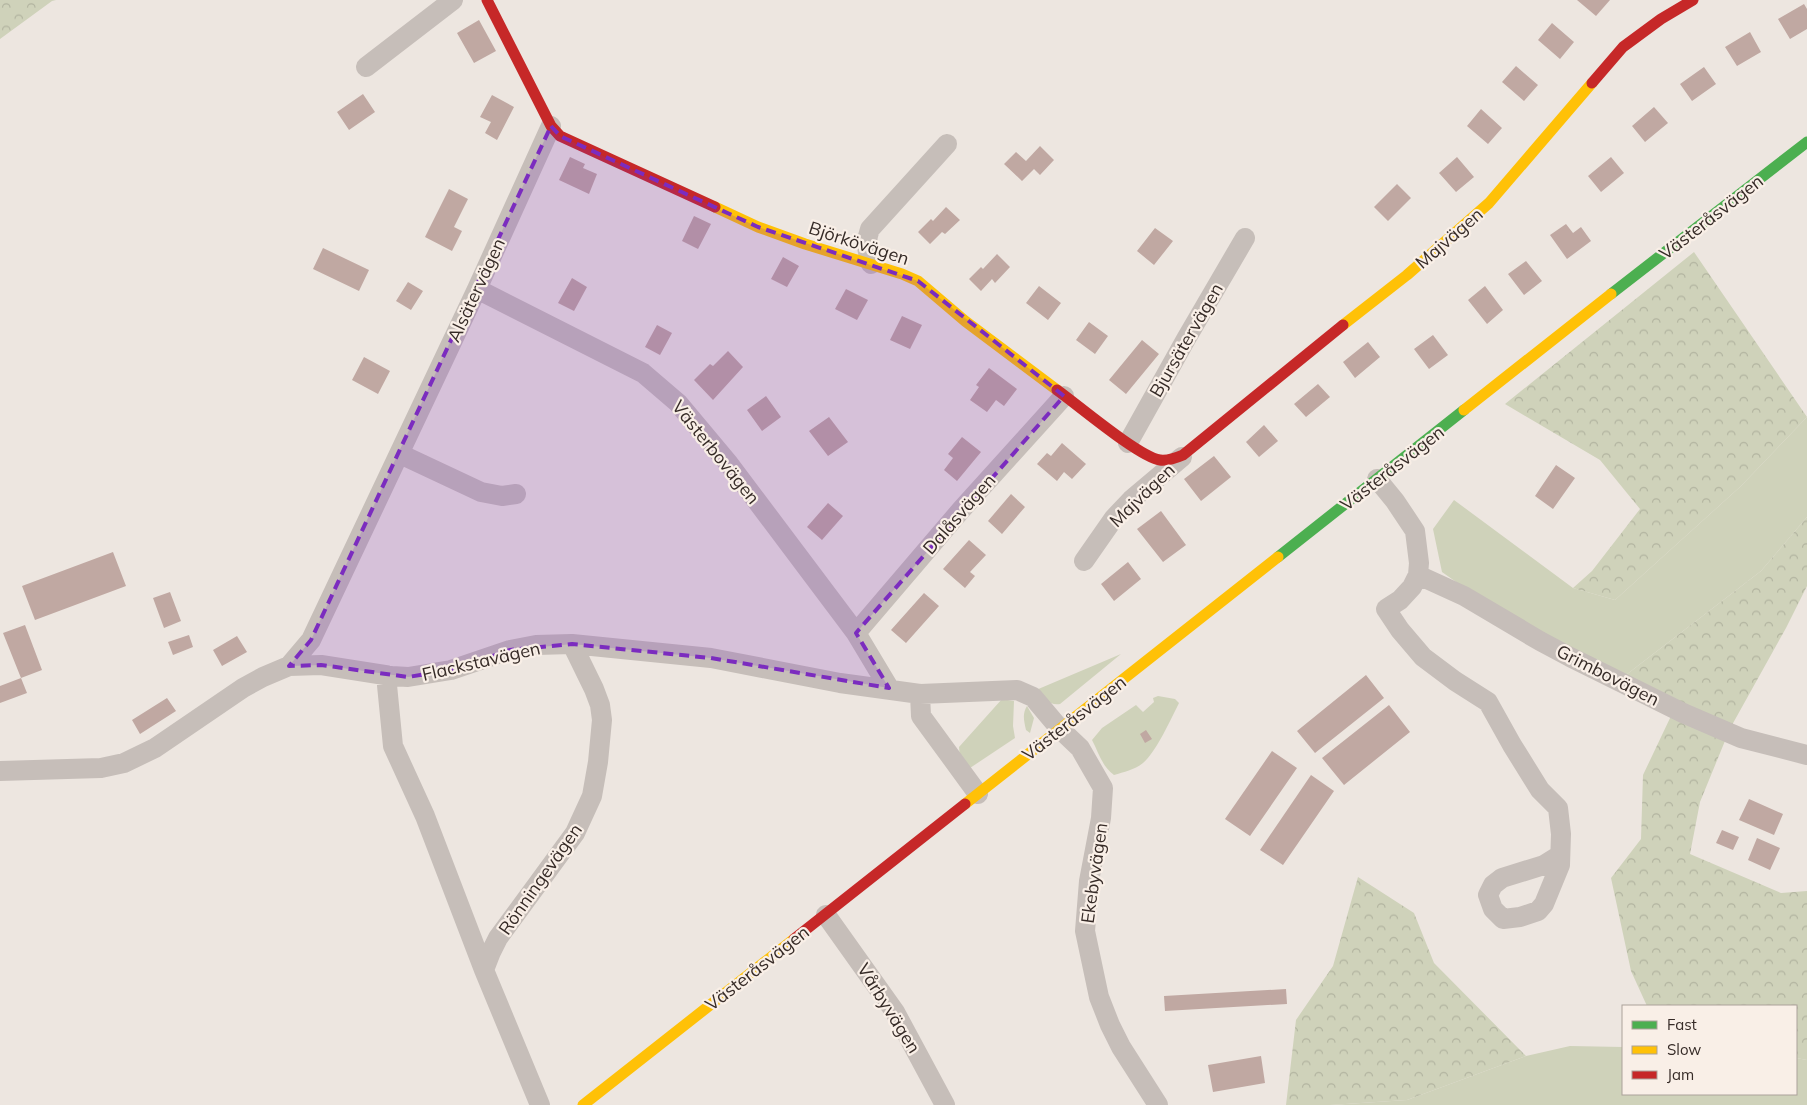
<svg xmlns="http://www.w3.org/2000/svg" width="1807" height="1105" font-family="Mulish,sans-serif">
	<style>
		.green { fill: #cfd2ba }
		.forest { fill: url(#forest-crowns) }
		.building { fill: #c0a8a2 }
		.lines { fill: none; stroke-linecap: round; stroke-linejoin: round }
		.street { stroke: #c6beb9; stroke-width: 20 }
		.fast { stroke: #4caf50; stroke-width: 11 }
		.slow { stroke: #ffc107; stroke-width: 11 }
		.jam { stroke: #c62828; stroke-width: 11 }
		.marked { fill: #7b2cbf; fill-opacity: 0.2; stroke: #7b2cbf; stroke-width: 4; stroke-dasharray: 10 6; stroke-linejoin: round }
		.labels { text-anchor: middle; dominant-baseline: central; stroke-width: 4.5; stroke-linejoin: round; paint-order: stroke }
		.street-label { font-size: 18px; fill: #362b27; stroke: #f9efe7 }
	</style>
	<defs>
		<pattern id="forest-crowns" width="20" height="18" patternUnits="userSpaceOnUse" patternTransform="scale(1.25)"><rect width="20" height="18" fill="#cfd2ba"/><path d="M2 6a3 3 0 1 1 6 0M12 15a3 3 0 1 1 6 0" fill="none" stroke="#b2b4a0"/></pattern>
	</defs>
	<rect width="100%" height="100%" fill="#ede6e0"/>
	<path class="green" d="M 1807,417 L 1807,517 L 1761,571 L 1622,678 L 1483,601 L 1442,572 L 1433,529 L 1454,500 L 1573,588 L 1615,600 L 1741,486 Z
		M 1121,654 L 1060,704 C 1049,706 1044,697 1036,690 Z
		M 1158,696 L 1175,699 L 1179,703 C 1171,719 1156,752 1143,763 C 1134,770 1124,772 1114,775 C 1101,765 1099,753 1092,740 L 1102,728 L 1136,705 L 1143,712 L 1154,702 L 1153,698 Z
		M 1002,699 L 1014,701 L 1013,726 L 1015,738 L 967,770 L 961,768 L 959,747 Z
		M 1027,706 L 1034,718 L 1030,733 L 1026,730 C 1024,721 1022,714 1027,706 Z
		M 1570,1046 L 1623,1047 L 1623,1094 L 1796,1094 L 1796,1058 L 1807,1060 L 1807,1105 L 1330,1105 L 1407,1100 L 1526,1056 Z"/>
	<path class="forest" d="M 0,0 L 56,0 L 52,1 L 0,39 Z
		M 1694,252 L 1807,417 L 1741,486 L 1615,600 L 1573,588 L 1592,571 L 1640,509 L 1600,460 L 1505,404 Z
		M 1807,517 L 1807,586 L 1786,628 L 1732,725 L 1622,678 L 1761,571 Z
		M 1671,716 L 1727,736 L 1700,802 L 1690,854 L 1781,893 L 1807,891 L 1807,1060 L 1796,1058 L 1796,1006 L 1647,1006 L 1631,971 L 1611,878 L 1641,839 L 1643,775 Z
		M 1358,877 L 1414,913 L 1434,963 L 1526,1056 L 1407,1100 L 1330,1105 L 1286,1105 L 1296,1020 L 1333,966 Z"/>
	<path class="building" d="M 1577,0 L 1610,0 L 1596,16 Z
		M 1804,4 L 1807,9 L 1807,29 L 1790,39 L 1778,19 Z
		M 479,20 L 496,51 L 474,63 L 457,33 Z
		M 1552,23 L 1574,42 L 1560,59 L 1538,40 Z
		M 1750,32 L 1761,52 L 1737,66 L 1725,47 Z
		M 1516,66 L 1538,85 L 1524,101 L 1502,82 Z
		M 1704,67 L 1716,84 L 1692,101 L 1680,84 Z
		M 363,94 L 375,112 L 349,130 L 337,112 Z
		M 492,95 L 514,107 L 497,140 L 485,133 L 491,122 L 480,117 Z
		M 1654,107 L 1668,123 L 1645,142 L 1632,126 Z
		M 1481,109 L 1502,128 L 1488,144 L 1467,126 Z
		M 1040,146 L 1054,160 L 1040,175 L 1034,169 L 1022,181 L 1004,164 L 1016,152 L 1026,161 Z
		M 570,157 L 585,164 L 583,168 L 597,174 L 589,194 L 559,180 Z
		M 1457,157 L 1474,177 L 1456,192 L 1439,173 Z
		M 1611,157 L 1624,173 L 1601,192 L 1588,176 Z
		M 1397,184 L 1411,198 L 1388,221 L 1374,207 Z
		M 449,189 L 468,199 L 454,227 L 462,231 L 452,251 L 425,237 Z
		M 946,207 L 960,220 L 945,234 L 942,232 L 930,244 L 918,232 L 931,219 L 933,221 Z
		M 694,216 L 711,224 L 698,249 L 682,241 Z
		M 1566,224 L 1573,233 L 1581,227 L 1591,241 L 1567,259 L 1550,235 Z
		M 1155,228 L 1173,241 L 1154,265 L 1137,251 Z
		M 323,248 L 369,270 L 359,291 L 313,269 Z
		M 997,254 L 1010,267 L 995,283 L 992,279 L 981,291 L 969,279 L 981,267 L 983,269 Z
		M 783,257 L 799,266 L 787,287 L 771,279 Z
		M 1526,261 L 1542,281 L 1524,295 L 1508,274 Z
		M 572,278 L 587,287 L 574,311 L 558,303 Z
		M 408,282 L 423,291 L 411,310 L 396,301 Z
		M 1039,286 L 1061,303 L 1048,320 L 1026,303 Z
		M 1485,286 L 1503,310 L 1487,324 L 1468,300 Z
		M 846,289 L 868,300 L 857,320 L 835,309 Z
		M 902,316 L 922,325 L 910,349 L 890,340 Z
		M 1089,322 L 1108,336 L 1095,354 L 1076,340 Z
		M 657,325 L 672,333 L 660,355 L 645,347 Z
		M 1433,335 L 1448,355 L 1429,369 L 1414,349 Z
		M 1142,340 L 1159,354 L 1126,394 L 1109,380 Z
		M 1368,342 L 1380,357 L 1355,378 L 1343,362 Z
		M 728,351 L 743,367 L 713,400 L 694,380 L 710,364 L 713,366 Z
		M 364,357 L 390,371 L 378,394 L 352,380 Z
		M 989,368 L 1017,389 L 1004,406 L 996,400 L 987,412 L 970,400 L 979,387 L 976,385 Z
		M 1318,384 L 1330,397 L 1306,417 L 1294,404 Z
		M 766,396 L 781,417 L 762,431 L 747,410 Z
		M 829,417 L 848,442 L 828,456 L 809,431 Z
		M 1264,425 L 1278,441 L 1259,457 L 1246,442 Z
		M 962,437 L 981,452 L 957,481 L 944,470 L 953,458 L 948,454 Z
		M 1062,443 L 1086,464 L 1072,479 L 1064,472 L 1057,481 L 1037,464 L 1047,453 L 1051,456 Z
		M 1214,456 L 1231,477 L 1201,501 L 1184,479 Z
		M 1556,465 L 1575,478 L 1553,509 L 1535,496 Z
		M 1011,494 L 1025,507 L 1002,534 L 988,521 Z
		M 828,503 L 843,516 L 822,540 L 807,527 Z
		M 1161,511 L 1186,545 L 1163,562 L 1137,529 Z
		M 969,540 L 986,555 L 970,572 L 975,576 L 965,588 L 943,569 Z
		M 113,552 L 126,586 L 35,620 L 22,586 Z
		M 1128,562 L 1141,579 L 1114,601 L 1101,584 Z
		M 170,592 L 181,621 L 164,628 L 153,598 Z
		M 924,593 L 939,606 L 906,643 L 891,630 Z
		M 25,625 L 42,670 L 21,678 L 3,633 Z
		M 189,635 L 193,647 L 173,655 L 168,642 Z
		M 237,636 L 247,652 L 222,666 L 213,650 Z
		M 1366,675 L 1384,698 L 1315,753 L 1297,731 Z
		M 21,678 L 27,693 L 0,703 L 0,686 Z
		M 167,698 L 176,711 L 140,734 L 132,720 Z
		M 1389,705 L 1410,732 L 1344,785 L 1322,758 Z
		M 1146,730 L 1152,739 L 1145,743 L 1140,734 Z
		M 1272,751 L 1297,768 L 1250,836 L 1225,819 Z
		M 1311,775 L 1334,791 L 1283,865 L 1260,850 Z
		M 1749,799 L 1783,814 L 1774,835 L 1739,820 Z
		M 1722,830 L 1739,837 L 1733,850 L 1716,843 Z
		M 1757,838 L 1780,848 L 1770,870 L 1748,860 Z
		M 1286,989 L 1287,1004 L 1165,1011 L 1164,996 Z
		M 1261,1056 L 1265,1083 L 1213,1092 L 1208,1065 Z"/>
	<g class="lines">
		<path class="street" d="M 366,67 L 453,0
			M 871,264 C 867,251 865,242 870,229 L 947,144
			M 477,289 L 643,373 L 678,403 L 729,464 L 856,633 L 889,688
			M 1128,443 L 1186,339 L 1245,238
			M 400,454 L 481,492 L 502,496 L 516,494
			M 1377,479 L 1395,501 L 1415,531 L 1419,563 L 1418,575 L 1412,587 L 1400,600 L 1386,609 L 1400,630 L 1423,657 L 1455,681 L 1488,702 L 1512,745 L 1540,790 L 1558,808 L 1561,834 L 1560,865 L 1544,904 L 1538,911 L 1520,917 L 1503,919 L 1493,909 L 1488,895 L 1493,885 L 1502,878 L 1544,865 L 1560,855
			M 1084,561 L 1114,518 L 1131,500 L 1182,457
			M 1418,575 L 1464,596 L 1540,641 L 1570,657 L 1683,713 L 1741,738 L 1807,755
			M 856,633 L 961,510 L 1064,396
			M 289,666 L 311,640 L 477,289 L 551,126
			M 386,675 L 393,746 L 425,816 L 484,970 L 540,1105
			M 920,694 L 921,716 L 978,794
			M 0,771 L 101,768 L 124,763 L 155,748 L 243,688 L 263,677 L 289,666 L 321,665 L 391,676 L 408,677 L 451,670 L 510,650 L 536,645 L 572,644 L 711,658 L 840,683 L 920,694 L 1017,690 L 1033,697 L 1060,729 L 1080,748 L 1103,788 L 1101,818 L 1089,881 L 1085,931 L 1099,997 L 1110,1025 L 1121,1047 L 1158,1105
			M 826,915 L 895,1012 L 945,1105
			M 484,970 L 491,952 L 498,938 L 575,833 L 592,796 L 598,762 L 602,720 L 600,705 L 594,689 L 572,644"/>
		<path class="fast" d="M 1611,294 L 1807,142
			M 1278,557 L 1464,410"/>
		<path class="slow" d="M 715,207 L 758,227 L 805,244 L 902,274 L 918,281 L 965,321 L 1057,390
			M 1343,325 L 1407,275 L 1489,203 L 1592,83
			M 1464,410 L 1611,294
			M 965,804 L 1278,557
			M 583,1105 L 794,939"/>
		<path class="jam" d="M 487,0 L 551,126 L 560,136 L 715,207
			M 1592,83 L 1623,47 L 1661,19 L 1693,0
			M 1057,390 C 1078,405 1139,457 1160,460 C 1168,461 1176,458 1183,455 L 1343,325
			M 794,939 L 965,804"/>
	</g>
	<path class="marked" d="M 551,126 L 560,136 L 758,227 L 918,281 L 1064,396 L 856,633 L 889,688 L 711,658 L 572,644 L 510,650 L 451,670 L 408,677 L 321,665 L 289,666 L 311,640 Z"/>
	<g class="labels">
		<g class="street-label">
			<text transform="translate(1711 217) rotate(-38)">Västeråsvägen</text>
			<text transform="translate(1449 238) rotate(-41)">Majvägen</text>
			<text transform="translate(859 243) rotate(18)">Björkövägen</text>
			<text transform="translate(476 290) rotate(-65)">Alsätervägen</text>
			<text transform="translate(1186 340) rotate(-60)">Bjursätervägen</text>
			<text transform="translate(716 452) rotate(51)">Västerbovägen</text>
			<text transform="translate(1392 468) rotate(-38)">Västeråsvägen</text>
			<text transform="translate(1142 495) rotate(-44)">Majvägen</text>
			<text transform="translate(959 514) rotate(-49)">Dalåsvägen</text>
			<text transform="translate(481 661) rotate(-13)">Flackstavägen</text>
			<text transform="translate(1608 675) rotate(27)">Grimbovägen</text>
			<text transform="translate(1074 718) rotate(-38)">Västeråsvägen</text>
			<text transform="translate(1094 873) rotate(-82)">Ekebyvägen</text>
			<text transform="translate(540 879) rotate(-55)">Rönningevägen</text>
			<text transform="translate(757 968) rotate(-38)">Västeråsvägen</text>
			<text transform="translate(889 1008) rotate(58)">Vårbyvägen</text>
		</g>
	</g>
	<rect x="1622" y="1005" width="175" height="90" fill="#f9efe7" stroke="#aba19a"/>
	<rect x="1632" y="1021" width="25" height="8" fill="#4caf50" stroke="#aba19a"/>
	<text x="1667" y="1030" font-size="15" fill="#362b27">Fast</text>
	<rect x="1632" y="1046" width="25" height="8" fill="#ffc107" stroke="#aba19a"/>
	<text x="1667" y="1055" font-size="15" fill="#362b27">Slow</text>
	<rect x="1632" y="1071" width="25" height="8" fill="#c62828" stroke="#aba19a"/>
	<text x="1667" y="1080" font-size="15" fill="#362b27">Jam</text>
</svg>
